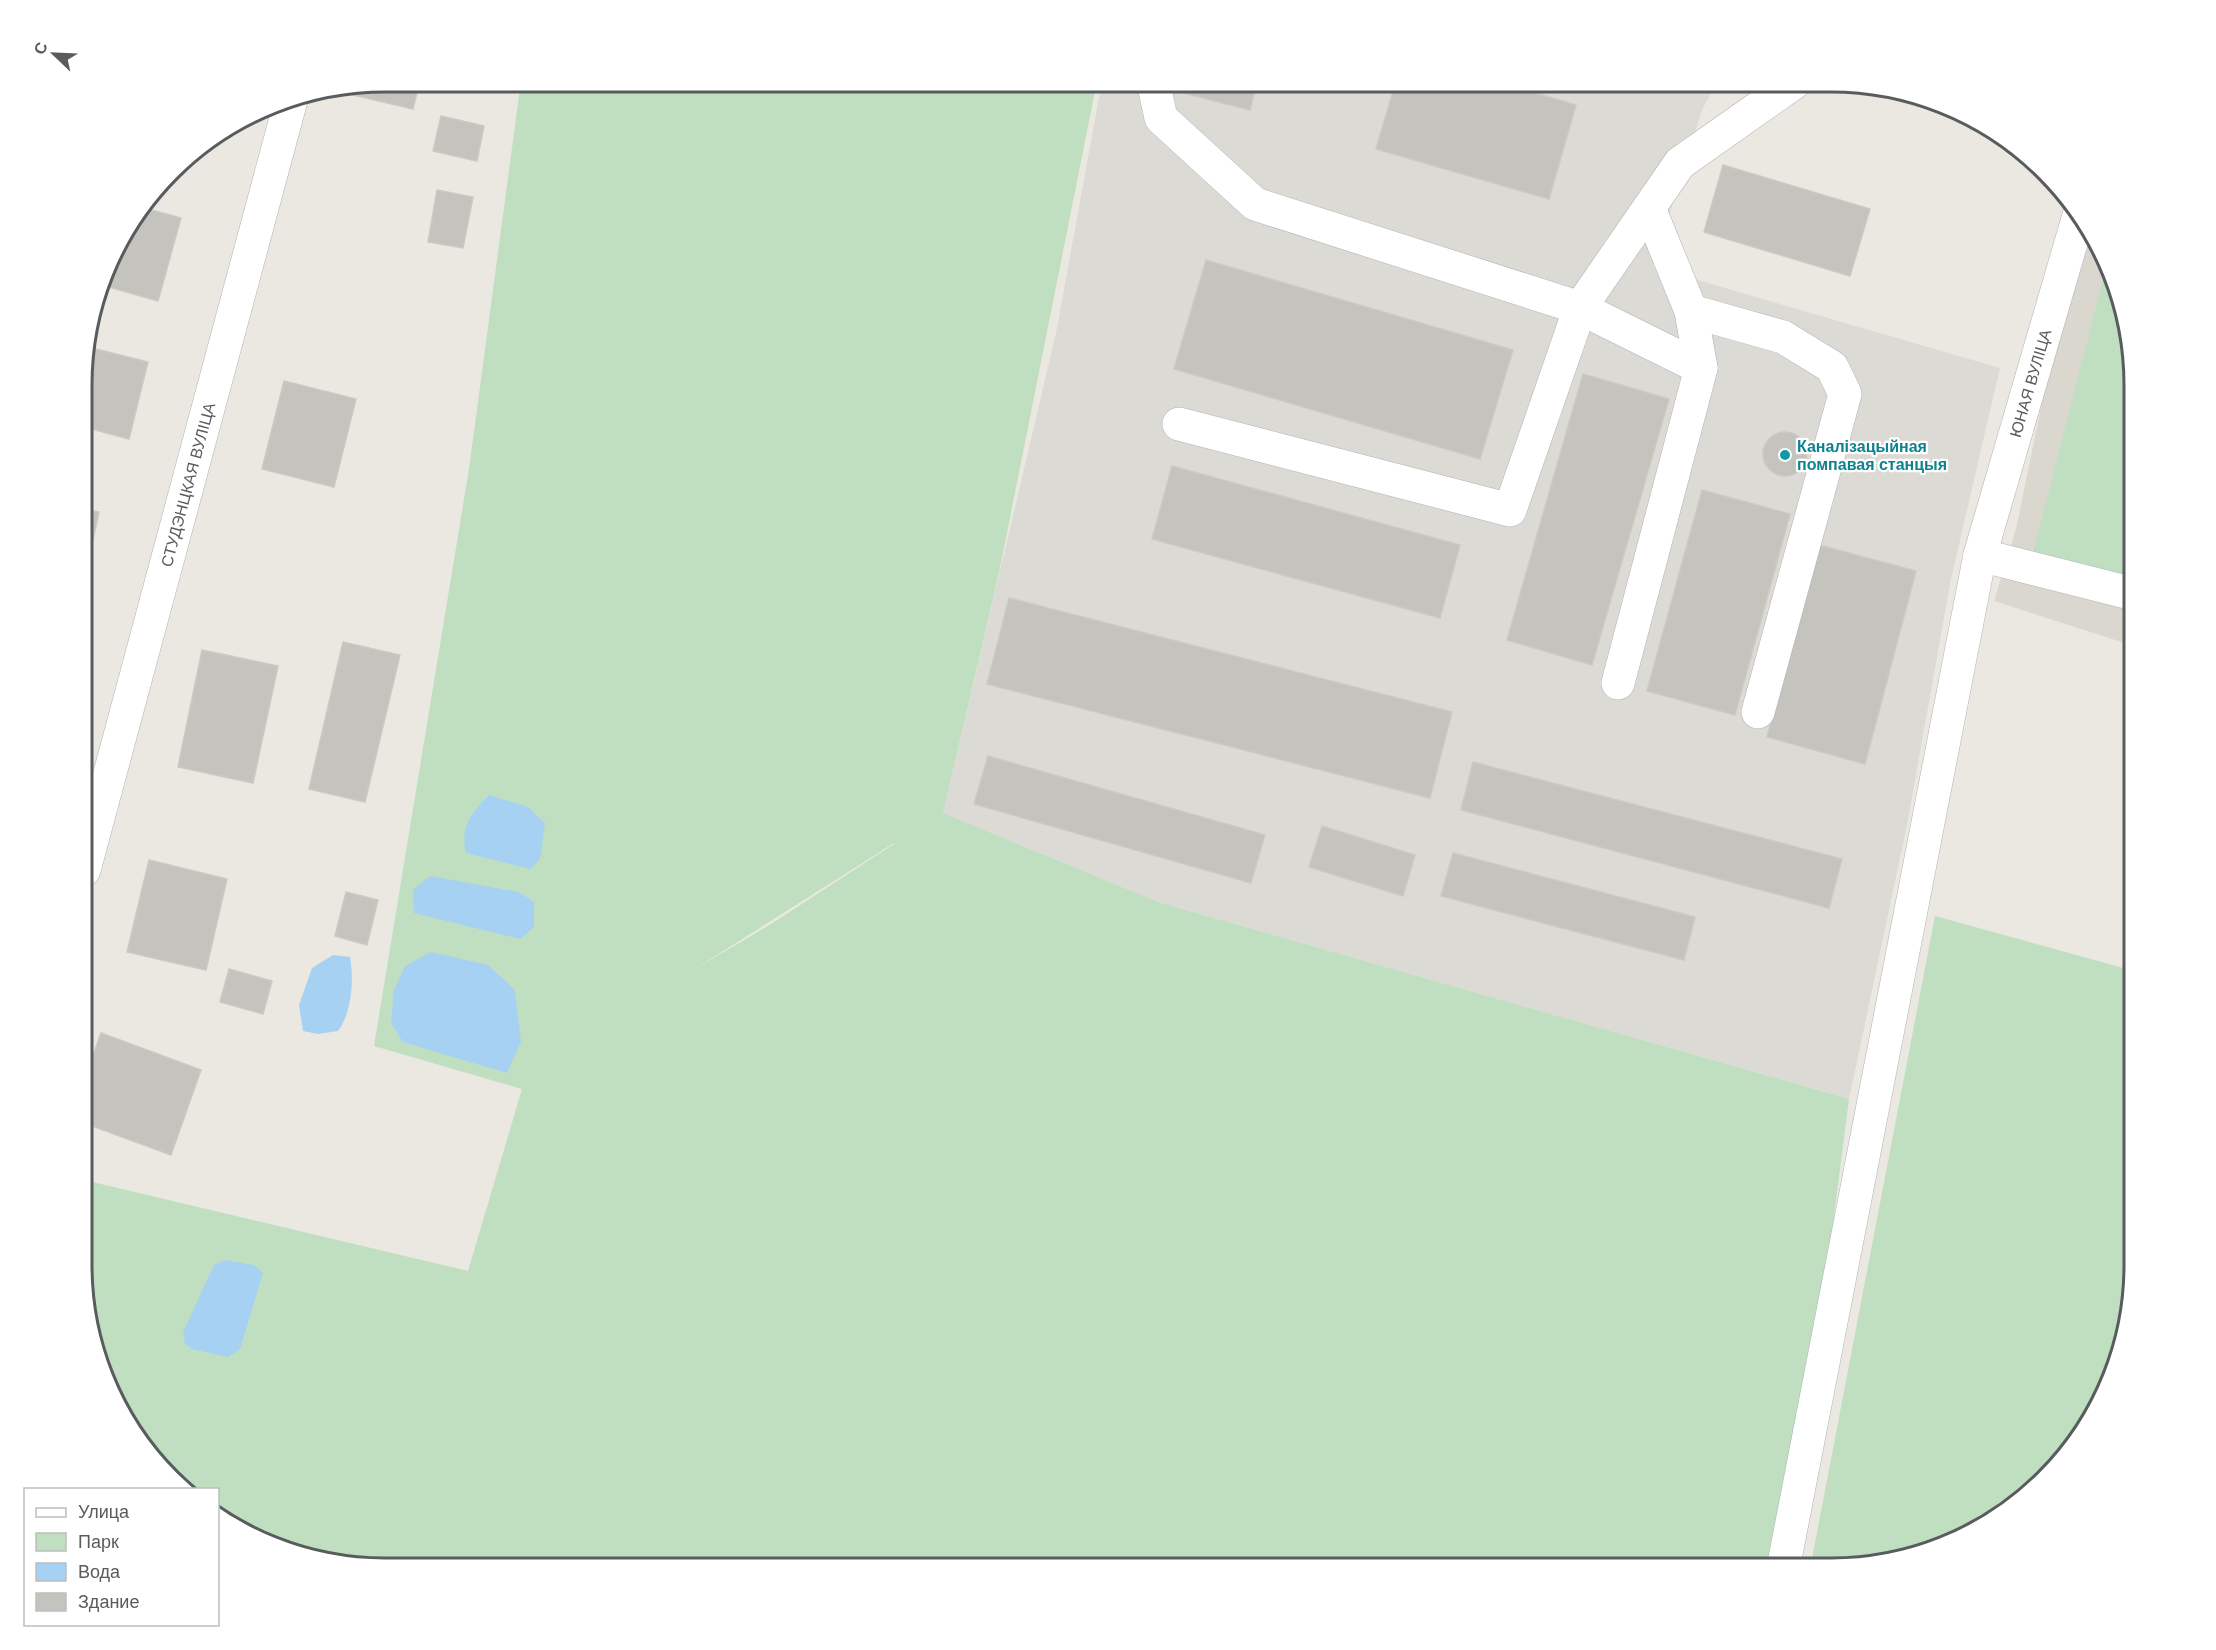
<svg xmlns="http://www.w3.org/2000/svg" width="2216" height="1650" font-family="Arial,sans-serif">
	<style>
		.industrial { fill: #dcdad5 }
		.education { fill: #dad7cf }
		.green { fill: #bfdfc0; fill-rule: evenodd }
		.water { fill: #a7d1f3 }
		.building { fill: #c5c3bd; stroke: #cec9c0; stroke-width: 1.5 }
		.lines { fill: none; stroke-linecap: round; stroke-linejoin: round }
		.minor-casing { stroke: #b1b3b6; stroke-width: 34 }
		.minor { stroke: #fff; stroke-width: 33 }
		.culture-dot { fill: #0f9aa8; stroke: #fff; stroke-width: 2 }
		.labels { text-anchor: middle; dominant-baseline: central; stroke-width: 4.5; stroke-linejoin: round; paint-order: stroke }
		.street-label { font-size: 16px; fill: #595c5f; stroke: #fff }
		.culture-label { font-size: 16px; font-weight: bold; fill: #0d838f; stroke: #fff; text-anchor: start }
		.rim { fill: none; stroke: #595c5f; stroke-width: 3 }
	</style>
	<rect width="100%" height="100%" fill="#eae8e0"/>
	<path class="industrial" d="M 1102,81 L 1717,82 L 1702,110 L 1653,267 L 2000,368 L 1951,579 L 1907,825 L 1849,1099 L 1161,903 L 943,813 L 1056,333 Z"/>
	<path class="education" d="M 2081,214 L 2104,250 L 2134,365 L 2134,646 L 1994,601 L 2016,529 Z"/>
	<path class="green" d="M 521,81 L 1097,81 L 999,573 L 943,813 L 1161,903 L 1849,1099 L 1811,1394 L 1768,1569 L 365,1568 L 269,1546 L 218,1516 L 218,1490 L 185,1489 L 122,1417 L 84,1304 L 84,1180 L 468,1271 L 522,1089 L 374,1046 L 469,469 ZM 894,844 L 771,924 L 695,969 L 894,843 Z
		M 2107,264 L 2134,365 L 2134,583 L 2032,557 Z
		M 1935,916 L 2134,971 L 2134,1285 L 2112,1381 L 2072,1450 L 2031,1494 L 1966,1537 L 1909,1559 L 1831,1569 L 1810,1569 Z"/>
	<path class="water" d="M 489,795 L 528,807 L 545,823 L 540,859 L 530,869 L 466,853 C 460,827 471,813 489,795 Z
		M 430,876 L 519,892 L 534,902 L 534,927 L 520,939 L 414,913 L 413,890 Z
		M 431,952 L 488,965 L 515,990 L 521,1042 L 507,1073 L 403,1042 L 391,1023 L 394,990 L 405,966 Z
		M 333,955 L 350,957 C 354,980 352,1012 338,1031 L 318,1034 L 303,1031 L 299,1005 L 312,968 Z
		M 225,1260 L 254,1265 L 263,1273 L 240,1349 L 228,1357 L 192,1349 L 185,1344 L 183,1332 L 214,1265 Z"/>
	<path class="building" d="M 385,81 L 420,81 L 413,109 L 349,94 L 351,88 Z
		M 1170,81 L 1257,81 L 1250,110 L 1168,89 Z
		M 1396,81 L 1494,81 L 1576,105 L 1549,199 L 1376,149 Z
		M 441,116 L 484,126 L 477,161 L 433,151 Z
		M 1723,165 L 1870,209 L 1850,276 L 1704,232 Z
		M 437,190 L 473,197 L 463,248 L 428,242 Z
		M 144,208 L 181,218 L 158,301 L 102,285 L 112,250 Z
		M 1206,260 L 1513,350 L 1480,459 L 1174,369 Z
		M 84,346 L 148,362 L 129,439 L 84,427 Z
		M 1583,374 L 1669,399 L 1592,665 L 1507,640 Z
		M 284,381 L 356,399 L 334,487 L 262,469 Z
		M1763 454a22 22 0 1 1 44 0a22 22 0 1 1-44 0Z
		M 1172,466 L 1460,545 L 1440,618 L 1152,539 Z
		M 1702,490 L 1790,514 L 1735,715 L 1647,691 Z
		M 84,509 L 99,512 L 84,580 Z
		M 1819,545 L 1916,571 L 1865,764 L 1767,737 Z
		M 1009,598 L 1452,712 L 1430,798 L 987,684 Z
		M 343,642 L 400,655 L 365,802 L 309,789 Z
		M 202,650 L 278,666 L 253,783 L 178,767 Z
		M 988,756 L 1265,835 L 1251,883 L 974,804 Z
		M 1473,762 L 1842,859 L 1829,908 L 1461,810 Z
		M 1322,826 L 1415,855 L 1403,896 L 1309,867 Z
		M 1453,853 L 1695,917 L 1684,960 L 1441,896 Z
		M 149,860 L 227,879 L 206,970 L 127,952 Z
		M 346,892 L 378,900 L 367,945 L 335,936 Z
		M 229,969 L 272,981 L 263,1014 L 220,1002 Z
		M 101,1033 L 201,1070 L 171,1155 L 84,1123 L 84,1081 Z"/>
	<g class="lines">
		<g class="minor-casing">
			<g id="minor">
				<path d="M 1153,81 L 1161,118 L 1255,204 L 1580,308 L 1701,368 L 1618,683"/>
				<path d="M 1649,208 L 1691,311 L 1701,368"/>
				<path d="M 1691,311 L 1783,337 L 1832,367 L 1845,394 L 1758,712"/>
				<path d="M 1179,424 L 1510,510 L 1580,308 L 1680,163 L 1795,82"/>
				<path d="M 1980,555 L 2134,594"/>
				<path id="s1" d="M 84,870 L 291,100"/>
				<path id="s2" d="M 1783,1569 L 1980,555 L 2080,212"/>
			</g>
		</g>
		<use href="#minor" class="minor"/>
	</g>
	<circle class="culture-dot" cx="1785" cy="455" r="6"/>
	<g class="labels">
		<g class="street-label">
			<text stroke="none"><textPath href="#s2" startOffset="1212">ЮНАЯ ВУЛІЦА</textPath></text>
			<text stroke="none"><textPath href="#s1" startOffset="399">СТУДЭНЦКАЯ ВУЛІЦА</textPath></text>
		</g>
		<g class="culture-label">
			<text x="1797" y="446">Каналізацыйная<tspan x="1797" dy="18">помпавая станцыя</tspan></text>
		</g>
	</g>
	<path d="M0 0H2216V1650H0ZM385 92H1831A293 293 0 0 1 2124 385V1265A293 293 0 0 1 1831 1558H385A293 293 0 0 1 92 1265V385A293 293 0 0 1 385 92Z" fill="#fff" fill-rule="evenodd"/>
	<path class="rim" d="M385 92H1831A293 293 0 0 1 2124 385V1265A293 293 0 0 1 1831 1558H385A293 293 0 0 1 92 1265V385A293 293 0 0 1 385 92Z"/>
	<rect x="24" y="1488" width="195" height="138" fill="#ffffff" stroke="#bdbebf" stroke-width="1.5"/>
	<rect x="36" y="1508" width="30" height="9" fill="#ffffff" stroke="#bdbebf" stroke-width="1.5"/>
	<text x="78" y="1518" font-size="18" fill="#595c5f">Улица</text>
	<rect x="36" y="1533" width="30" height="18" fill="#bfdfc0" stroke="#bdbebf" stroke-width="1.5"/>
	<text x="78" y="1548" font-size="18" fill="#595c5f">Парк</text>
	<rect x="36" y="1563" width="30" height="18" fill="#a7d1f3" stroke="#bdbebf" stroke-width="1.5"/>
	<text x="78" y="1578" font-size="18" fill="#595c5f">Вода</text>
	<rect x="36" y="1593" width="30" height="18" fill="#c5c3bd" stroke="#bdbebf" stroke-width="1.5"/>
	<text x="78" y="1608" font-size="18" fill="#595c5f">Здание</text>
	<g transform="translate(54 54) rotate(293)" stroke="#ffffff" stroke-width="4.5" paint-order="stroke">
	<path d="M0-4.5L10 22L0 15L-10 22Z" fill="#595c5f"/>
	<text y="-9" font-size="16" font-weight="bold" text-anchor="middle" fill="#595c5f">С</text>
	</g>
</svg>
